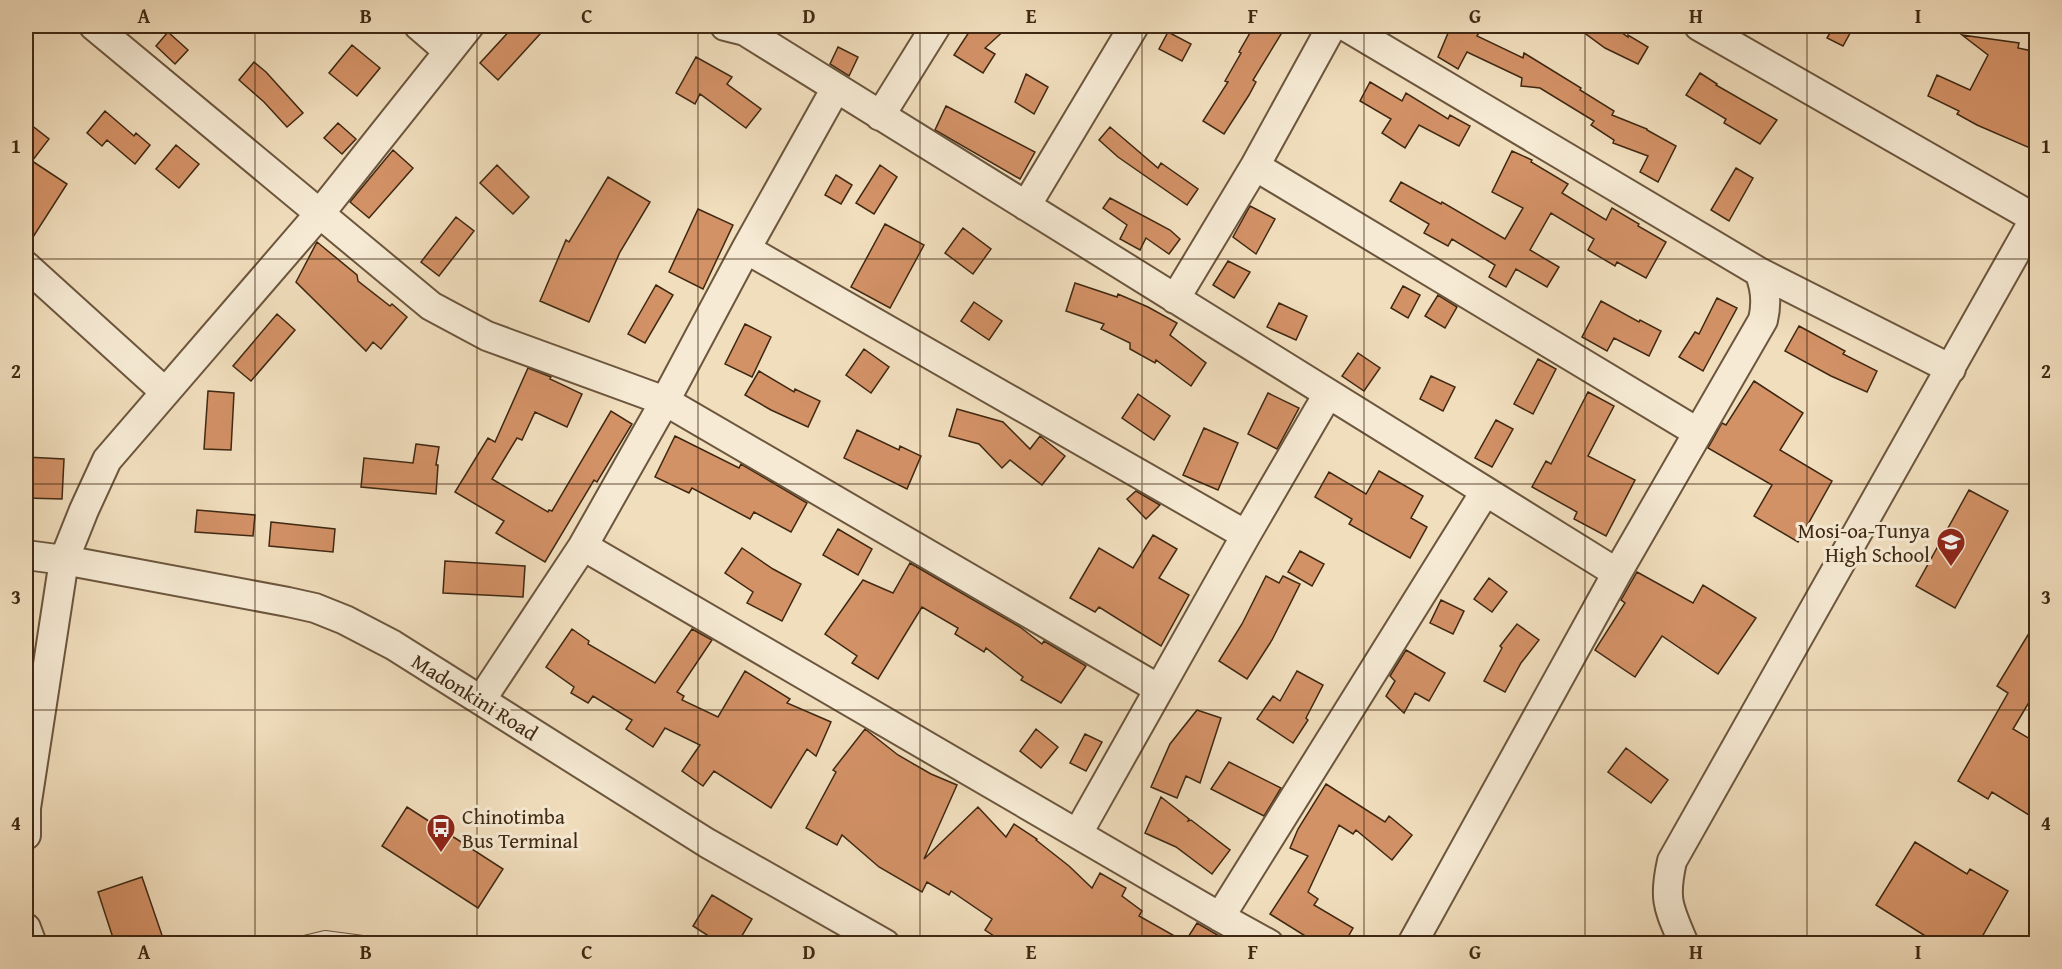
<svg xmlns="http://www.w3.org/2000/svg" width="2062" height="969" font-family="'Gentium Book Plus',serif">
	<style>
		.building { fill: #d39166; stroke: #3f2812; stroke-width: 1.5 }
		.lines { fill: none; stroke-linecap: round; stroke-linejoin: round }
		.service-casing { stroke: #6c563d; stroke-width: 16 }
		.minor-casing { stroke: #6c563d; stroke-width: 32 }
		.service { stroke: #f6ead4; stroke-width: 14 }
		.minor { stroke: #f6ead4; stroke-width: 28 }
		.grid { fill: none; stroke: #3f2812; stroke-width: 1.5; stroke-opacity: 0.55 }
		.labels { text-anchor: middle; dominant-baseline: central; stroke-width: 6; stroke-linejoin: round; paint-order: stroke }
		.poi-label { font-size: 21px; fill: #3f2812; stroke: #f6ead4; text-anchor: end }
		.street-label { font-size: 21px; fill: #3f2812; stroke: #f6ead4 }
		.neatline { fill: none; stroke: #3f2812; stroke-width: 2 }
		.grid-label { font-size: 20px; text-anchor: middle; font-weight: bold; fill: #3f2812 }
	</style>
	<rect width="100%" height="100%" fill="#f1debd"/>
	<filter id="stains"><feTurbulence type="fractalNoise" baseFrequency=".00333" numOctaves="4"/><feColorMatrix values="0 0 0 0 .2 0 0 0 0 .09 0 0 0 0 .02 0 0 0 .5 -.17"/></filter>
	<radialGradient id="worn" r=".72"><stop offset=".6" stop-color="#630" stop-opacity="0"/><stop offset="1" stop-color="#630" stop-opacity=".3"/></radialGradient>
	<path class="building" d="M 514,26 L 531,26 L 540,34 L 498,80 L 480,63 Z
		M 973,26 L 1009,26 L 985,48 L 995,54 L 983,73 L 954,55 Z
		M 1254,26 L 1286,26 L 1253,80 L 1256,82 L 1249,95 L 1224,134 L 1203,121 L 1228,82 L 1225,81 L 1241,53 L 1239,52 Z
		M 1451,26 L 1483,26 L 1477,36 L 1523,58 L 1524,53 L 1581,88 L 1580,90 L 1614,111 L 1612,115 L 1647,129 L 1647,130 L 1676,146 L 1658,182 L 1640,172 L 1648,156 L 1613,143 L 1614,140 L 1591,125 L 1594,121 L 1540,88 L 1521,86 L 1522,78 L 1467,52 L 1458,69 L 1438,57 Z
		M 1575,26 L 1612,26 L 1628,37 L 1628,35 L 1648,47 L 1638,64 L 1605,48 Z
		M 1834,26 L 1854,26 L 1843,46 L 1827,38 Z
		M 168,32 L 188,50 L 175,64 L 156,46 Z
		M 1168,32 L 1191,44 L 1182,61 L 1159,49 Z
		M 1962,35 L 2019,43 L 2018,48 L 2037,52 L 2037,151 L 1977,125 L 1957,114 L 1959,111 L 1928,96 L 1937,75 L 1970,90 L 1988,55 Z
		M 352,45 L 380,68 L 357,96 L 329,73 Z
		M 838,47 L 858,57 L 849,76 L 830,64 Z
		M 696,57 L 732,77 L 727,84 L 761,109 L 746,128 L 700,94 L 695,104 L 676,93 Z
		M 254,62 L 266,72 L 303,113 L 287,127 L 264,102 L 239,80 Z
		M 1700,73 L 1717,84 L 1716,85 L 1777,120 L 1760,144 L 1724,123 L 1726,119 L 1686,95 Z
		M 1026,74 L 1048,87 L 1034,114 L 1015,102 Z
		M 1370,82 L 1402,101 L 1406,93 L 1448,119 L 1450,115 L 1470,126 L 1459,146 L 1419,125 L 1405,148 L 1382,133 L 1391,119 L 1360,101 Z
		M 946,106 L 1035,152 L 1020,179 L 935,130 Z
		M 105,111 L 134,136 L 136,133 L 150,145 L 135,164 L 107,140 L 102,146 L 87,133 Z
		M 26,121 L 49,139 L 32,161 L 67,184 L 26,248 Z
		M 338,123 L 356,139 L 342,154 L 324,138 Z
		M 1110,127 L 1158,168 L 1161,163 L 1198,189 L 1187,205 L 1118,157 L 1099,140 Z
		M 176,145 L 199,164 L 179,188 L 156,169 Z
		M 393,150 L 413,168 L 369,218 L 350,202 Z
		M 1512,151 L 1532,160 L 1531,162 L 1568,184 L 1562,193 L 1606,220 L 1612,208 L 1639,224 L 1638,226 L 1666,242 L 1646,278 L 1617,262 L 1615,266 L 1588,250 L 1594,239 L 1551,213 L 1530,250 L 1559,267 L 1547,287 L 1516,269 L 1506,287 L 1489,277 L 1495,265 L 1452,239 L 1448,246 L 1424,233 L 1429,224 L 1390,201 L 1401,182 L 1441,204 L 1442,202 L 1505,239 L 1523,208 L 1492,192 Z
		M 497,165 L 529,197 L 513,214 L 480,183 Z
		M 880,165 L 897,177 L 874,214 L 856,203 Z
		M 1736,168 L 1753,178 L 1729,221 L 1711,210 Z
		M 836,175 L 852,185 L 841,204 L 825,195 Z
		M 608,177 L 650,202 L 620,252 L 589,322 L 540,301 L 566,240 L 569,242 Z
		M 1110,198 L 1170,230 L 1180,239 L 1169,254 L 1146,238 L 1140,250 L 1120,239 L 1127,225 L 1103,208 Z
		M 1250,206 L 1275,219 L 1256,254 L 1233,237 Z
		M 698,209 L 733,225 L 703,289 L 669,272 Z
		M 456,217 L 474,231 L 439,276 L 421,262 Z
		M 885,224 L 924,245 L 890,308 L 851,287 Z
		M 963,228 L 991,249 L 973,274 L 945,253 Z
		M 317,242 L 357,275 L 358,281 L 390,306 L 392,304 L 407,317 L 381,349 L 373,342 L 366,351 L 296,282 Z
		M 1228,261 L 1250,272 L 1234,298 L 1213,285 Z
		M 1075,283 L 1117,297 L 1118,294 L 1148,307 L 1177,323 L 1170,335 L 1206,363 L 1191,386 L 1156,360 L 1155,363 L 1130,349 L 1130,343 L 1101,329 L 1104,324 L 1066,311 Z
		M 656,285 L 673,295 L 645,343 L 628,334 Z
		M 1403,286 L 1420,295 L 1408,318 L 1391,308 Z
		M 1438,295 L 1457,307 L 1445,328 L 1425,316 Z
		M 1717,298 L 1737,308 L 1703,371 L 1679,357 L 1695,332 L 1699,334 Z
		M 1601,301 L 1639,322 L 1640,320 L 1661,331 L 1649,356 L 1614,338 L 1607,351 L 1582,337 Z
		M 974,302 L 1002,321 L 989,340 L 961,321 Z
		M 1279,303 L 1307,316 L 1296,340 L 1267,327 Z
		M 277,314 L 295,330 L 251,381 L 233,366 Z
		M 745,324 L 771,337 L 752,377 L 725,364 Z
		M 1799,326 L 1845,351 L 1843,354 L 1877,371 L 1867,392 L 1831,376 L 1785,351 Z
		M 864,349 L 889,367 L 871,393 L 846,375 Z
		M 1358,353 L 1380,368 L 1364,391 L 1342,376 Z
		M 1538,359 L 1556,369 L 1533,414 L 1514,404 Z
		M 528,368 L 551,377 L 550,379 L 582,394 L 567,427 L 535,412 L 522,440 L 517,438 L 492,479 L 548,512 L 549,510 L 552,511 L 611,411 L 632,424 L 597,482 L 594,480 L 545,562 L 496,533 L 504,521 L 455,492 L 488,438 L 495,442 Z
		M 759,371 L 794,392 L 795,389 L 820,401 L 808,427 L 771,410 L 745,395 Z
		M 1431,376 L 1455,387 L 1443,411 L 1420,399 Z
		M 1754,381 L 1803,413 L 1780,450 L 1832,481 L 1798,542 L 1754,516 L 1772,485 L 1708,448 L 1722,423 L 1726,425 Z
		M 208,391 L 234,393 L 231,450 L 204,449 Z
		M 1588,392 L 1614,406 L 1588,456 L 1635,480 L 1606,536 L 1574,519 L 1577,512 L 1532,487 L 1546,461 L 1551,464 Z
		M 1268,393 L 1299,408 L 1277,449 L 1248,434 Z
		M 1138,394 L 1170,416 L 1154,440 L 1122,418 Z
		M 957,409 L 1003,422 L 1030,449 L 1040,436 L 1065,456 L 1042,485 L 1010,460 L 1002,468 L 979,444 L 949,436 Z
		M 1496,420 L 1513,429 L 1492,467 L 1475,458 Z
		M 1204,428 L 1238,443 L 1218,490 L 1183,475 Z
		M 857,430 L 899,450 L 900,446 L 921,456 L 907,489 L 844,458 Z
		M 675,436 L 739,468 L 741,464 L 807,503 L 791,532 L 754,512 L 750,519 L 692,488 L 689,493 L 655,477 Z
		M 416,444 L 439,447 L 436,465 L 438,465 L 436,494 L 361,487 L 364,458 L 413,463 Z
		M 26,457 L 64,459 L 62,499 L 26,498 Z
		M 1379,471 L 1423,496 L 1411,518 L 1427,527 L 1410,558 L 1349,524 L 1352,519 L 1315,497 L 1329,472 L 1366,494 Z
		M 1969,490 L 2008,511 L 1955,608 L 1916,586 Z
		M 1136,491 L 1160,505 L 1146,519 L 1127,499 Z
		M 197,510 L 255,515 L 253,536 L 195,532 Z
		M 271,522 L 335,529 L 333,552 L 269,546 Z
		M 838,529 L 872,549 L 858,575 L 823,555 Z
		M 1153,535 L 1177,549 L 1159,578 L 1189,595 L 1161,646 L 1099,607 L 1095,612 L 1070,598 L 1099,548 L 1133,568 Z
		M 742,548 L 773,569 L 801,584 L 782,621 L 747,603 L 753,592 L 725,573 Z
		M 1300,551 L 1324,564 L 1312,586 L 1288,572 Z
		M 445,561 L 525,566 L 523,597 L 443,593 Z
		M 910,563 L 1020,627 L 1042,644 L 1044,641 L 1086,666 L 1061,703 L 1021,680 L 1023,677 L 986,648 L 984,652 L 955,634 L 958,628 L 922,607 L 878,679 L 852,663 L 857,656 L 825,634 L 863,580 L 893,593 Z
		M 1637,572 L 1693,603 L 1703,585 L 1756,618 L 1718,674 L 1662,636 L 1635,677 L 1595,650 L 1625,603 L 1621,600 Z
		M 1266,576 L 1279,583 L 1283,576 L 1300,584 L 1272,640 L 1247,679 L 1219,661 L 1242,624 Z
		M 1489,578 L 1507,592 L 1492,612 L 1474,599 Z
		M 1441,600 L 1464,611 L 1453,634 L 1430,623 Z
		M 2037,620 L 2037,689 L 2013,729 L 2037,743 L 2037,820 L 1992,792 L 1988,799 L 1958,781 L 2008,693 L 1997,686 Z
		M 1517,624 L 1539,640 L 1521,663 L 1505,692 L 1484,681 L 1502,648 L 1500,646 Z
		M 572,629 L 589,641 L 588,644 L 655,683 L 692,629 L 712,640 L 677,692 L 684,696 L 682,700 L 718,717 L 745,671 L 790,699 L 787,703 L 831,722 L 816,756 L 807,749 L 771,808 L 714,771 L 703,786 L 682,771 L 700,745 L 665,728 L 653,747 L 626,729 L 632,720 L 593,696 L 588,703 L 571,693 L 574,687 L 546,667 Z
		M 1406,650 L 1445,673 L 1429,701 L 1415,693 L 1404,713 L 1386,696 L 1395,681 L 1390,676 Z
		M 1297,671 L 1323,685 L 1306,718 L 1308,720 L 1293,743 L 1257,719 L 1273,696 L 1280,701 Z
		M 1197,710 L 1221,718 L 1200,783 L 1186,776 L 1177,798 L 1151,787 L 1170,744 Z
		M 865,729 L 898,755 L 931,774 L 957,785 L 924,859 L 978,807 L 1006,837 L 1014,824 L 1037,839 L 1036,840 L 1069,866 L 1092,888 L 1100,873 L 1126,888 L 1122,896 L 1142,911 L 1139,916 L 1185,942 L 1197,923 L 1233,944 L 1006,944 L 985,930 L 992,919 L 951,891 L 949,895 L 927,882 L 922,892 L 879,867 L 842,835 L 837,845 L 806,828 L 836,772 L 833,770 Z
		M 1036,729 L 1058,747 L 1041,768 L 1020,751 Z
		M 1085,734 L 1102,742 L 1086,771 L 1070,763 Z
		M 1626,748 L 1668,780 L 1651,803 L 1608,772 Z
		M 1229,762 L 1281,788 L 1264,816 L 1211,789 Z
		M 1326,784 L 1385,822 L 1389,816 L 1412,835 L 1392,860 L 1356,830 L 1353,834 L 1339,825 L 1308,892 L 1318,899 L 1314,905 L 1353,928 L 1344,944 L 1303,944 L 1307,937 L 1270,914 L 1308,856 L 1290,848 L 1298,829 Z
		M 1161,797 L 1189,819 L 1188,821 L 1191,820 L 1230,850 L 1212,874 L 1176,847 L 1145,833 Z
		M 407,807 L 503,869 L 478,908 L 382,846 Z
		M 1915,842 L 1967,874 L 1970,869 L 2008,891 L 1978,944 L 1938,944 L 1876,905 Z
		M 142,877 L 165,944 L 115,944 L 98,892 Z
		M 712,895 L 752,919 L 737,944 L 721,944 L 693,926 Z"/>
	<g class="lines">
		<g class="service-casing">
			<path id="service" d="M 300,944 L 325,938 L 370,944"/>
		</g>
		<g class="minor-casing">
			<path id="minor" d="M 94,26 L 431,306 L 487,336 L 665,401 L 1159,689
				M 419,26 L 448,51
				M 725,26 L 745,31 L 1617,573
				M 1345,26 L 1759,272
				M 1699,26 L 2036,219
				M 880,116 L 936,26
				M 1255,166 L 1697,432
				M 1026,206 L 1134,26
				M 746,249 L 1246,535
				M 26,266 L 165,392
				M 1175,299 L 1255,166 L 1332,26
				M 583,546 L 1220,917 L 1269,944
				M 26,555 L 64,560 L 288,602 L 315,608 L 345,620 L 393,645 L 707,843 L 885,944
				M 481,700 L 583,546 L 665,401 L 746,249 L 836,88
				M 1078,833 L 1246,535 L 1328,394
				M 26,835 L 26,808 L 64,560 L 84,510 L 107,460 L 321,212 L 469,26
				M 1220,917 L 1485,492
				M 26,928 L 32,944
				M 1412,944 L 1617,573 L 1763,320 C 1767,303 1766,288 1759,272 L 1951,369
				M 1684,944 C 1669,908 1663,901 1672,861 L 2035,218"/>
		</g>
		<use href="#service" class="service"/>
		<use href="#minor" class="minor"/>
	</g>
	<path class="grid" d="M 255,26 L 255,944M 477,26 L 477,944M 698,26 L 698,944M 920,26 L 920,944M 1142,26 L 1142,944M 1364,26 L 1364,944M 1585,26 L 1585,944M 1807,26 L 1807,944M 26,259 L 2036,259M 26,484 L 2036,484M 26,710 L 2036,710"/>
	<defs>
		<g id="school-pin" transform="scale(1.5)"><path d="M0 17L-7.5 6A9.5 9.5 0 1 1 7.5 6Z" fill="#8f2418" stroke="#f6ead4"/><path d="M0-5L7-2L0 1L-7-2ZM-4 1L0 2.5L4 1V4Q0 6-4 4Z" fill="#fff"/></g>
		<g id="bus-pin" transform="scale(1.5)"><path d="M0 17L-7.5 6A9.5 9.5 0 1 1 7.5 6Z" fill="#8f2418" stroke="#f6ead4"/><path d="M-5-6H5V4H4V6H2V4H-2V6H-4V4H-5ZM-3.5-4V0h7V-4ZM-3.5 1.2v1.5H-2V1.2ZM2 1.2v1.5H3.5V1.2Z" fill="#fff"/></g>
	</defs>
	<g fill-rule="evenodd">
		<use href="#school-pin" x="1951" y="542"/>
		<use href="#bus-pin" x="441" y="828"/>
	</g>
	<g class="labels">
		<g class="poi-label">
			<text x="1930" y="530">Mosi-oa-Tunya<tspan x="1930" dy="24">High School</tspan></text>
			<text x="462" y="816" text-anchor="start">Chinotimba<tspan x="462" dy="24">Bus Terminal</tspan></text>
		</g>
		<g class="street-label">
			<text transform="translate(475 697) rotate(32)">Madonkini Road</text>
		</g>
	</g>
	<rect width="2062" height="969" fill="none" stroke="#f1debd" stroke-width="66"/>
	<rect x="33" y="33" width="1996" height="903" class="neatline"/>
	<g class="grid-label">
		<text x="144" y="23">A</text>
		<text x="366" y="23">B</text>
		<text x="587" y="23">C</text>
		<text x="809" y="23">D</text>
		<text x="1031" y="23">E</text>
		<text x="1253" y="23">F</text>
		<text x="1475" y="23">G</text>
		<text x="1696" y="23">H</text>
		<text x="1918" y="23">I</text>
		<text x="16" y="153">1</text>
		<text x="2046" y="153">1</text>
		<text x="16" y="378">2</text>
		<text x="2046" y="378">2</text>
		<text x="16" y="604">3</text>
		<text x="2046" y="604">3</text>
		<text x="16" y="830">4</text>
		<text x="2046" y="830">4</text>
		<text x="144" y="959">A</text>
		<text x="366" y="959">B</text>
		<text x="587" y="959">C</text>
		<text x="809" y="959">D</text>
		<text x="1031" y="959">E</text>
		<text x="1253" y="959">F</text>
		<text x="1475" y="959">G</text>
		<text x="1696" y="959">H</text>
		<text x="1918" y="959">I</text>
	</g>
	<rect width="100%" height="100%" filter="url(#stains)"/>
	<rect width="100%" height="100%" fill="url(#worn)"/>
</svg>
